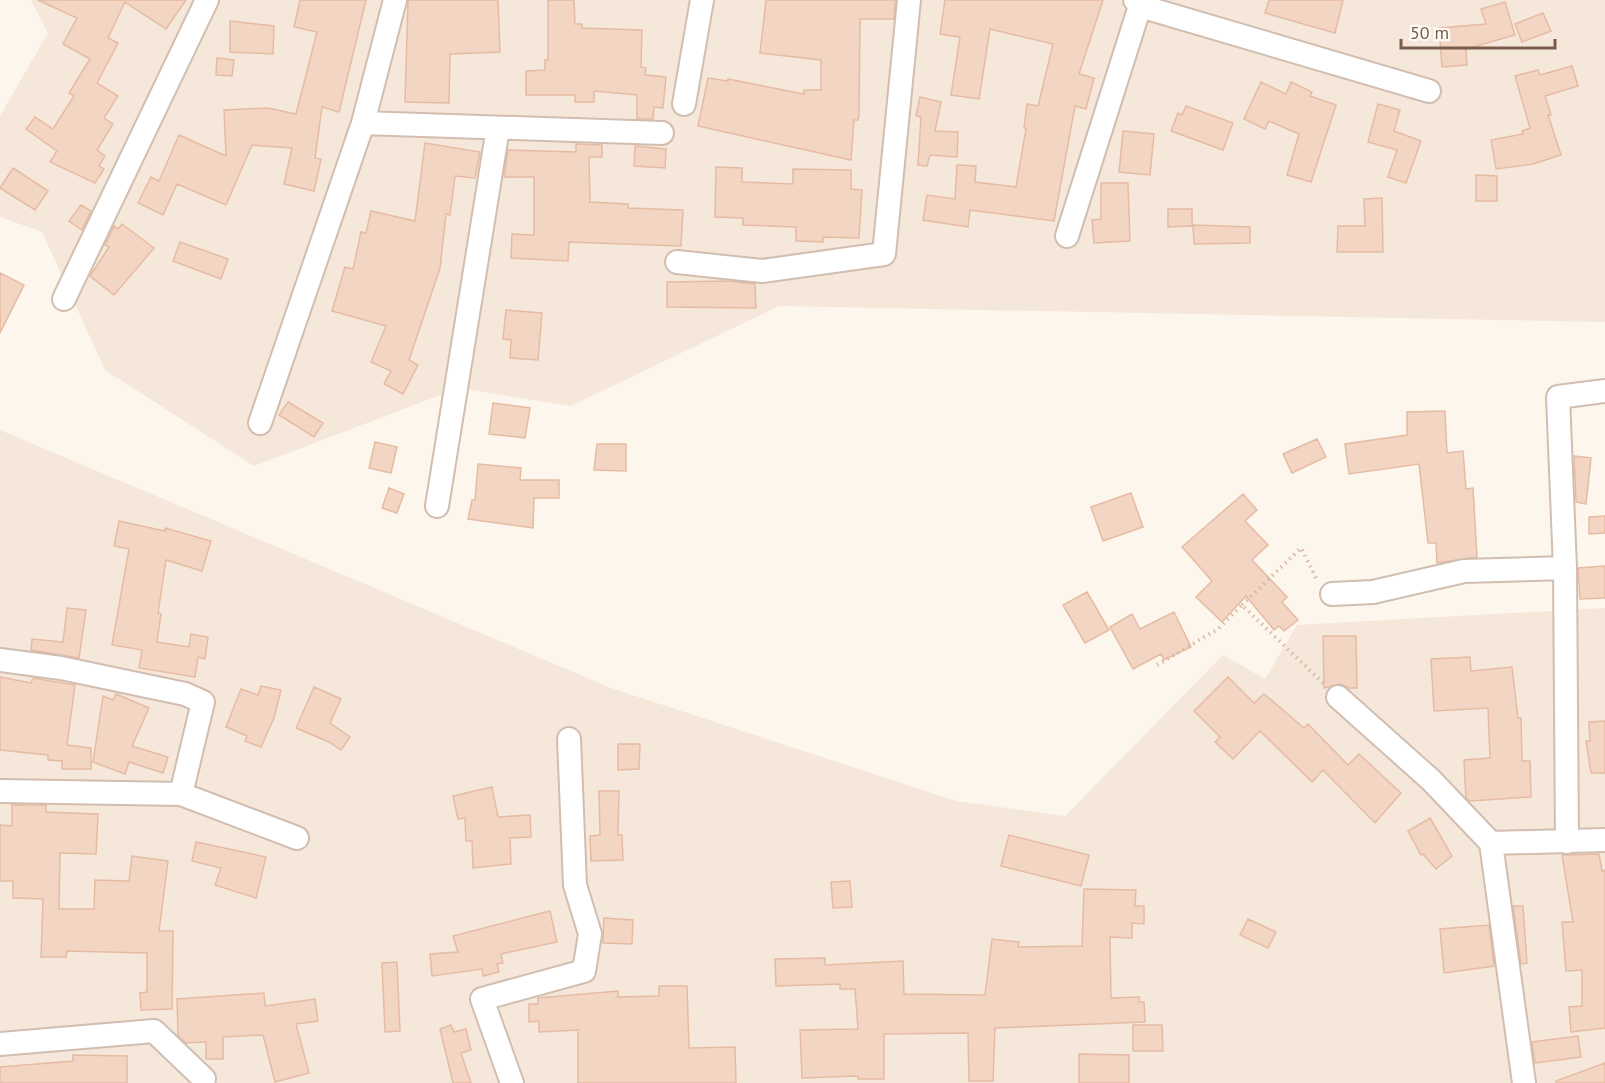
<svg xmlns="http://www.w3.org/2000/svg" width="1605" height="1083" font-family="'PT Sans',sans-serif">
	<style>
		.residential { fill: #f5e8da }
		.building { fill: #f3d5c3; stroke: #e6bba3; stroke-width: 1.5 }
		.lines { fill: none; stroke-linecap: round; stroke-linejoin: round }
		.minor-casing { stroke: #d1beb0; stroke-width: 26 }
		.path { stroke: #d9b8a5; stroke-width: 4; stroke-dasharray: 1.5 4.5; stroke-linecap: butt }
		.minor { stroke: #fff; stroke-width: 22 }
	</style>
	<rect width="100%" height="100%" fill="#fdf6ec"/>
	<path class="residential" d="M 31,0 L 1605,0 L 1605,322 L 779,306 L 571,406 L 459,388 L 254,466 L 105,370 L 42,232 L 0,217 L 0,116 L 48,33 Z
		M 0,430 L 611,688 L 956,801 L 1065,816 L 1223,655 L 1265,679 L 1297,625 L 1605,608 L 1605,1083 L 0,1083 Z"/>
	<path class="building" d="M 38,0 L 186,0 L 166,29 L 125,2 L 108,38 L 118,43 L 97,83 L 118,96 L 104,118 L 113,124 L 97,150 L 105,156 L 99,166 L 104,169 L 95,183 L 50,162 L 57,151 L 26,129 L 35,117 L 53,129 L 74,96 L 69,93 L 90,59 L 63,44 L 77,18 Z
		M 300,0 L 366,0 L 339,112 L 322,107 L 315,158 L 321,159 L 314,191 L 284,184 L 292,148 L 252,145 L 226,205 L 177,184 L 163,215 L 138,203 L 151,177 L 159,181 L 179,135 L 226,156 L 224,110 L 268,108 L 296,114 L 317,32 L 294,27 Z
		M 408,0 L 498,0 L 500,52 L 450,54 L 449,103 L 405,102 Z
		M 548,0 L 574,0 L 575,24 L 582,24 L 582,28 L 642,30 L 641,67 L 646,68 L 645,75 L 666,77 L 663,108 L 654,107 L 653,119 L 637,119 L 637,95 L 594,91 L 594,102 L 575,102 L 575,95 L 526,95 L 526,71 L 545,70 L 545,60 L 548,60 Z
		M 766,0 L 895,0 L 894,19 L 860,19 L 859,115 L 858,120 L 854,120 L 851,160 L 698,126 L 708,78 L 728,81 L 728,79 L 804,94 L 804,90 L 821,90 L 821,60 L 760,53 Z
		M 945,0 L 1103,0 L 1079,74 L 1094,78 L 1086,109 L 1075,106 L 1054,221 L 970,210 L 968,227 L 923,220 L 927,195 L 955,199 L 957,165 L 976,166 L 975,182 L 1016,187 L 1026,129 L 1024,128 L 1027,104 L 1038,106 L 1053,44 L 990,29 L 979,99 L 951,95 L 960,37 L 940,34 Z
		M 1269,0 L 1343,0 L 1335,33 L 1265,13 Z
		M 1505,2 L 1515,35 L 1466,49 L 1467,65 L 1442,67 L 1439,28 L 1486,24 L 1481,9 Z
		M 1543,13 L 1551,31 L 1522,42 L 1515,24 Z
		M 230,21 L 274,26 L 273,54 L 230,52 Z
		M 217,58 L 234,60 L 232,76 L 216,75 Z
		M 1572,66 L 1578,86 L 1545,96 L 1551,115 L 1548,115 L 1561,155 L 1533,164 L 1496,169 L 1491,140 L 1523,134 L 1522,131 L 1530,128 L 1515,76 L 1538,70 L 1540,75 Z
		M 1261,82 L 1286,94 L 1291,82 L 1312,92 L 1310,96 L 1336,105 L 1311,182 L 1287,175 L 1299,134 L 1269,121 L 1265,129 L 1244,119 Z
		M 920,97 L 941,102 L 935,131 L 958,132 L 957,157 L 930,155 L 927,166 L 918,165 L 921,117 L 916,116 Z
		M 1378,104 L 1400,110 L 1394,131 L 1421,141 L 1406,183 L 1388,177 L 1397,150 L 1368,142 Z
		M 1186,106 L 1233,123 L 1223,150 L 1171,131 L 1178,113 L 1182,115 Z
		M 1123,131 L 1154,134 L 1150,175 L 1119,172 Z
		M 425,143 L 480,152 L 475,178 L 455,176 L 450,215 L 446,214 L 440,268 L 409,360 L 418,365 L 403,394 L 384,384 L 391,371 L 371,362 L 386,326 L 332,311 L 345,267 L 353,269 L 361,232 L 366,233 L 371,211 L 415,221 Z
		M 576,144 L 602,145 L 602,157 L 589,157 L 590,202 L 628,204 L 628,208 L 683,210 L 681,246 L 569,242 L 568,261 L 511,258 L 512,234 L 534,235 L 534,177 L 504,177 L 508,150 L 576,152 Z
		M 635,146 L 666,149 L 665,168 L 634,166 Z
		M 716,167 L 742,168 L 742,182 L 793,184 L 793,169 L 851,170 L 851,189 L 862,190 L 859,238 L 823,237 L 823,242 L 796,241 L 796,227 L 743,225 L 743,218 L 715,217 Z
		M 13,168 L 48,191 L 35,210 L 0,188 Z
		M 1476,175 L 1497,176 L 1497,201 L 1476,201 Z
		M 1101,183 L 1128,183 L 1130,241 L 1094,243 L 1092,220 L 1101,219 Z
		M 1382,198 L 1383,252 L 1337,252 L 1338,226 L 1365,226 L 1364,199 Z
		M 81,205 L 91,211 L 82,230 L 69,221 Z
		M 1168,209 L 1192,209 L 1192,226 L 1168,227 Z
		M 122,224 L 154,248 L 114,295 L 90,276 L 109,247 L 105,245 L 114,226 L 118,229 Z
		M 1193,225 L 1250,227 L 1250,243 L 1194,244 Z
		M 180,242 L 228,259 L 221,279 L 173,261 Z
		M 0,273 L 24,285 L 0,333 Z
		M 729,281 L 755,284 L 756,308 L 667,307 L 667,282 Z
		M 506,310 L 542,313 L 538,360 L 510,358 L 511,340 L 503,339 Z
		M 288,402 L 323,423 L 314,437 L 279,415 Z
		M 493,403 L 530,408 L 525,438 L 489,434 Z
		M 1445,411 L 1447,453 L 1463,451 L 1466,489 L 1473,488 L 1477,557 L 1437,563 L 1436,543 L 1428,543 L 1419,464 L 1349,474 L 1345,444 L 1407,435 L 1407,412 Z
		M 1317,439 L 1326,457 L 1292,473 L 1283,454 Z
		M 375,442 L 397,447 L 391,473 L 369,468 Z
		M 597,444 L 626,444 L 626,471 L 594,470 Z
		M 1574,456 L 1591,458 L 1586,504 L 1576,502 Z
		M 478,464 L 521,468 L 520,480 L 559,480 L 559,498 L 534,498 L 533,528 L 468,519 L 472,500 L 475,500 Z
		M 389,488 L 404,494 L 397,513 L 382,508 Z
		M 1131,493 L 1143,527 L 1103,541 L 1091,507 Z
		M 1243,494 L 1257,510 L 1245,521 L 1268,545 L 1252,560 L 1287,597 L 1282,602 L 1298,620 L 1284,631 L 1279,626 L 1274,630 L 1246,596 L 1222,622 L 1196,597 L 1212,581 L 1182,547 Z
		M 1605,516 L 1605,533 L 1589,534 L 1589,517 Z
		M 119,521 L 165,531 L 165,528 L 211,541 L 202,571 L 166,560 L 158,613 L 161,614 L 157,642 L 189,647 L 191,634 L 208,637 L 205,659 L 198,657 L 195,677 L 139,668 L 142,650 L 112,645 L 129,549 L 114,546 Z
		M 1605,566 L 1605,598 L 1580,599 L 1578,568 Z
		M 1087,592 L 1109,630 L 1085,643 L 1063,605 Z
		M 67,608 L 86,610 L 79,658 L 31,650 L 32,639 L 63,642 Z
		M 1174,612 L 1191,647 L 1164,660 L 1161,654 L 1133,669 L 1110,627 L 1132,614 L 1140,629 Z
		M 1323,636 L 1356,636 L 1357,688 L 1349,688 L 1340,684 L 1324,688 Z
		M 1470,657 L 1471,671 L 1512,667 L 1518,718 L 1521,718 L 1522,761 L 1530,761 L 1531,797 L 1470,801 L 1466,798 L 1464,760 L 1490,758 L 1488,708 L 1434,711 L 1431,659 Z
		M 0,677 L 31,683 L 33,678 L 75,685 L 67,745 L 91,748 L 91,769 L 62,769 L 62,761 L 48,760 L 48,755 L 0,750 Z
		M 1228,677 L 1254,703 L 1264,694 L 1304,728 L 1308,724 L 1348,765 L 1359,754 L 1401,793 L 1375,823 L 1323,770 L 1312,782 L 1260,731 L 1233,759 L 1215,742 L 1220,737 L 1194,711 Z
		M 261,686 L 281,690 L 274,718 L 261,747 L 245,741 L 247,736 L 226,727 L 241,689 L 258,695 Z
		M 314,687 L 341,699 L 330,723 L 350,737 L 341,750 L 329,742 L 296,728 Z
		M 116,694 L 149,708 L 132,746 L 168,757 L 163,773 L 129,762 L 125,774 L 93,762 L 103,696 L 113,700 Z
		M 1605,721 L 1605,773 L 1591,773 L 1586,741 L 1590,741 L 1589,722 Z
		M 618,744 L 640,744 L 639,769 L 618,770 Z
		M 492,787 L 498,817 L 530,815 L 531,837 L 510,838 L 511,864 L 473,868 L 472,841 L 466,841 L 465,818 L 458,819 L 453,796 Z
		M 599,791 L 619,791 L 618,835 L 622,835 L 623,860 L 591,861 L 590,836 L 600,835 Z
		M 12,805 L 46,805 L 46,812 L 98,814 L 96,854 L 60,853 L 59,909 L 94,909 L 95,880 L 129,881 L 132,856 L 168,861 L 159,931 L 173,931 L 172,1009 L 141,1010 L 140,993 L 147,992 L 147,953 L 67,951 L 66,957 L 41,957 L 43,899 L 13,898 L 13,881 L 0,881 L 0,825 L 12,826 Z
		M 1430,818 L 1452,856 L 1436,869 L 1423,854 L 1421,855 L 1408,831 Z
		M 1009,835 L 1089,855 L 1081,886 L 1001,866 Z
		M 196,842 L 266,857 L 256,898 L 215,885 L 221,868 L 192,861 Z
		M 1599,854 L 1602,871 L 1605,870 L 1605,1028 L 1571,1032 L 1569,1007 L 1582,1006 L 1582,970 L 1566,971 L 1562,922 L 1573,922 L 1562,855 Z
		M 850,881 L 852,907 L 833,908 L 831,882 Z
		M 1084,889 L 1136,890 L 1135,906 L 1144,906 L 1144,924 L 1132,923 L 1132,938 L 1110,937 L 1111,998 L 1139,997 L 1139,1002 L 1144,1002 L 1145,1022 L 995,1028 L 993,1081 L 969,1081 L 968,1033 L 884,1034 L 884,1079 L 858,1079 L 858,1076 L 802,1078 L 800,1030 L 858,1029 L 855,989 L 840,989 L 840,984 L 776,986 L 775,959 L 825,958 L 825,965 L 903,961 L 904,994 L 985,995 L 992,939 L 1019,942 L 1018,947 L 1082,946 Z
		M 1513,906 L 1523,906 L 1527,963 L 1521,964 Z
		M 550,911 L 557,942 L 501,954 L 503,963 L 497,964 L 499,972 L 483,976 L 482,969 L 432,976 L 430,954 L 458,952 L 453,936 Z
		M 604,918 L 633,920 L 632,944 L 603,943 Z
		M 1248,919 L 1276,932 L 1268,948 L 1240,935 Z
		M 1489,925 L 1494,966 L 1444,973 L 1440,929 Z
		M 397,962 L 400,1031 L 385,1032 L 382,963 Z
		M 659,986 L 687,986 L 689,1048 L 735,1047 L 736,1083 L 578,1083 L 578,1030 L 539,1032 L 539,1021 L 529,1022 L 529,1004 L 538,1004 L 538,998 L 618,991 L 618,997 L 659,996 Z
		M 264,993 L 265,1006 L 315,999 L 318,1021 L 296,1024 L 309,1073 L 275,1082 L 263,1035 L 223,1037 L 223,1059 L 206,1059 L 206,1042 L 186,1043 L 178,1036 L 177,999 Z
		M 451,1025 L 454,1032 L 466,1029 L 471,1050 L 461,1053 L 471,1083 L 453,1083 L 440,1029 Z
		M 1133,1025 L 1162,1025 L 1163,1051 L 1133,1051 Z
		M 1578,1036 L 1581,1057 L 1535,1063 L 1532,1042 Z
		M 1079,1054 L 1129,1055 L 1129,1083 L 1079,1083 Z
		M 73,1055 L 127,1056 L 127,1083 L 0,1083 L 0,1067 L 73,1061 Z
		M 1605,1063 L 1605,1083 L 1556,1083 L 1556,1081 Z"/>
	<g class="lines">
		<g class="minor-casing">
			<path id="minor" d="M 1135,0 L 1140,6 L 1429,91
				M 684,104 L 702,0
				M 363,123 L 662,133
				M 1067,236 L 1140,6
				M 677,262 L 762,271 L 884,254 L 909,0
				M 64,299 L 207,0
				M 260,423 L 363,123 L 395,0
				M 437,506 L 498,128
				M 1332,594 L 1373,592 L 1464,571 L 1565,568
				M 0,660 L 61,668 L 185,694 L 203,702 L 181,794
				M 1338,697 L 1431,780 L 1491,843 L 1524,1083
				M 0,791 L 181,794 L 297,838
				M 1567,842 L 1565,568 L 1558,397 L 1605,391
				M 1491,843 L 1605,840
				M 0,1044 L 154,1031 L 204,1079 L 203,1083
				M 512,1083 L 482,999 L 584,971 L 590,934 L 575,885 L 569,739"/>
		</g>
		<path class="path" d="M 1242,605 L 1301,548 L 1317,580
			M 1157,665 L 1218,629 L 1242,605 L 1324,684"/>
		<use href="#minor" class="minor"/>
	</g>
	<path d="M1401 39v9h154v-9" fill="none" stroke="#7a5c4d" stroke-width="3"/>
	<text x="1410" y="39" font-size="18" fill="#7a5c4d" stroke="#fffaf3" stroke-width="4.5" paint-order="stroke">50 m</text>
</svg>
